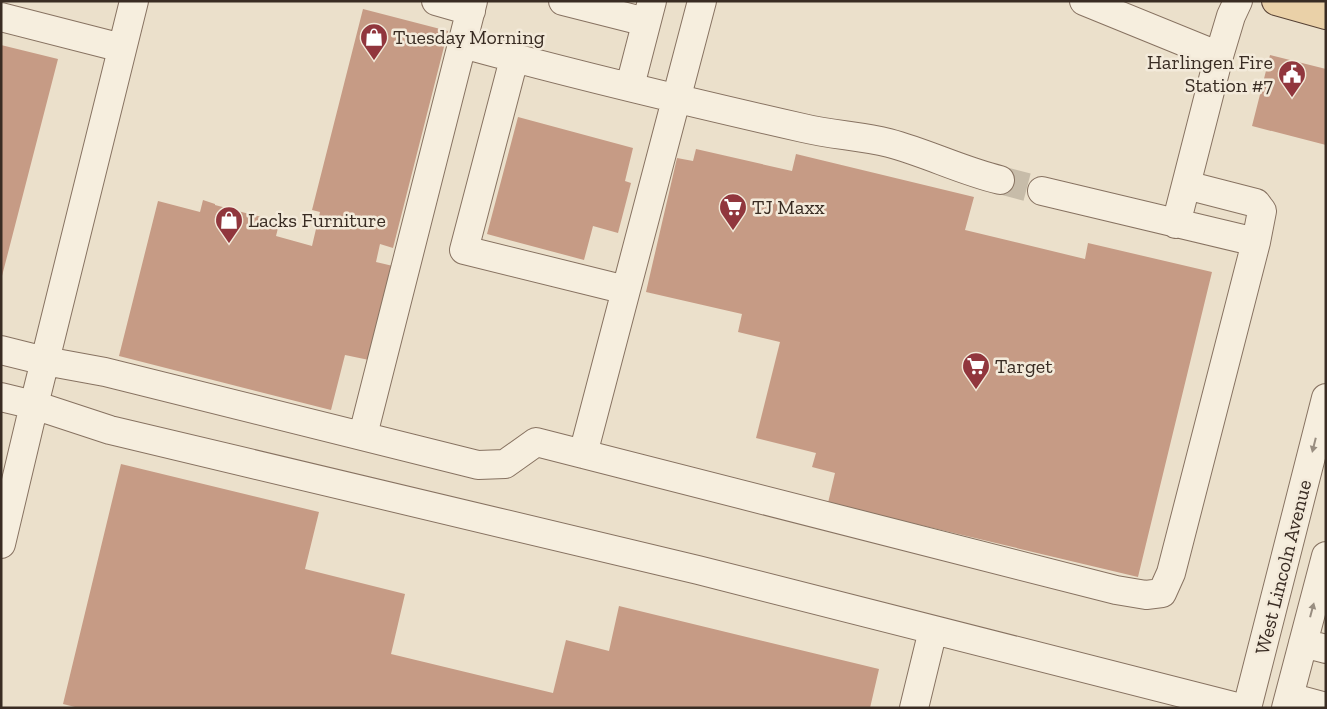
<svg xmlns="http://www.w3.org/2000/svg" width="1327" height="709" font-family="'Zilla Slab',serif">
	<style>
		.building { fill: #c69b85 }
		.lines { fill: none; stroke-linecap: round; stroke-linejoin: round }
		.minor-tunnel { stroke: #c7bca9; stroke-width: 28; stroke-dasharray: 28 14; stroke-linecap: butt }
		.minor-casing { stroke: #877261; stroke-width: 30 }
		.major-casing { stroke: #564134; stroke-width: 30 }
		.minor { stroke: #f6eede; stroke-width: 28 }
		.major { stroke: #ead1a8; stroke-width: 28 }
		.oneway { fill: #988d80 }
		.labels { text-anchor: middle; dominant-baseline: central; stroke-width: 5; stroke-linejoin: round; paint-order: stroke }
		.poi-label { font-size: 20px; fill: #392c23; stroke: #f3eada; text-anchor: start }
		.street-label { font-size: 20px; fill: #392c23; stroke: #f3eada }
	</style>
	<rect width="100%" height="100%" fill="#ebe0cb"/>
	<path class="building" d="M 363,9 L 448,31 L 393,248 L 380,244 L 376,262 L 393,266 L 369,360 L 345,355 L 331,410 L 119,356 L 158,201 L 200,212 L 203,200 L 215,204 L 215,205 L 269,219 L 268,221 L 279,224 L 276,236 L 312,246 L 320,212 L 312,210 Z
		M 1,45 L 58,59 L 2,276 L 1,276 Z
		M 1270,55 L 1326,69 L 1326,145 L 1252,126 Z
		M 518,117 L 633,148 L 625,181 L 631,183 L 618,233 L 593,226 L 584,260 L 487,234 Z
		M 696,149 L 792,171 L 796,154 L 974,197 L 965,230 L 1085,259 L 1088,243 L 1212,272 L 1138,577 L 828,503 L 835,473 L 812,467 L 816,453 L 756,438 L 780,342 L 738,332 L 742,314 L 646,292 L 677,158 L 693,161 Z
		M 121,464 L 319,512 L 305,569 L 405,594 L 391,654 L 553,693 L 566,640 L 609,651 L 619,606 L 879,669 L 870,708 L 79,708 L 63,704 Z"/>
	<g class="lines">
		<path class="minor-tunnel" d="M 1000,180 L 1042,191"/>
		<g class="minor-casing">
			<path id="minor" d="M 436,1 L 471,11
				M 563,1 L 646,22
				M 1084,1 L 1219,56
				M 1,17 L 122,48
				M 463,44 C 575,75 689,102 803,128 C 832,135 861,136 889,143 C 927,153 962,171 1000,180
				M 514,59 L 464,250 L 626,290 L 702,1
				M 630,86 L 652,1
				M 1042,191 L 1256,242
				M 1176,224 L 1219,56 L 1231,16 L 1238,1
				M 1,350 L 45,361 L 105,372 L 478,465 L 505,464 L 536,442 L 1116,590 L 1146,595 L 1162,593 L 1171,573 L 1256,242 L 1262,211 L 1256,203 L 1186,185
				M 1,397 L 34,405 L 110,430 L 698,570 L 1241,708
				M 365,436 L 366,423 L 473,1
				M 583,454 L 626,290
				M 1,544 L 34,405 L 134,1
				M 1303,643 L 1326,649
				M 1289,697 L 1326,707
				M 914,708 L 933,630
				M 1247,708 L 1326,398
				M 1286,708 L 1326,556"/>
		</g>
		<g class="major-casing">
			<path id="major" d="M 1276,1 L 1326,15"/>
		</g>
		<use href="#minor" class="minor"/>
		<use href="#major" class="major"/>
	</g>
	<defs><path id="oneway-solid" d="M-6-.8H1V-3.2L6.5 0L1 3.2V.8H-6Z" transform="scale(1.25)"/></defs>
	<g class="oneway">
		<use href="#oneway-solid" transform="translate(1314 445) rotate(104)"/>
		<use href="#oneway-solid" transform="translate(1312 610) rotate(-75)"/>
	</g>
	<defs>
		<g id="shop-pin" transform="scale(1.4375)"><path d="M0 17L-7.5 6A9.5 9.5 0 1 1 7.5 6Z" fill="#91363d" stroke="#f3eada"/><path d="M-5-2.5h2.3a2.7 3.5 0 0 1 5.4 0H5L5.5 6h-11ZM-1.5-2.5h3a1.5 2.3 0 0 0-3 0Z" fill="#fff"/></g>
		<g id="civic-pin" transform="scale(1.4375)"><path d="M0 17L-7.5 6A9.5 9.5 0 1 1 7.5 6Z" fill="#91363d" stroke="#f3eada"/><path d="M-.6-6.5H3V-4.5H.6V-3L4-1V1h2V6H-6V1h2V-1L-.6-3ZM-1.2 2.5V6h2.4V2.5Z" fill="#fff"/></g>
		<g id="supermarket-pin" transform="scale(1.4375)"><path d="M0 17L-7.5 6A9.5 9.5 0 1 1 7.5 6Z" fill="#91363d" stroke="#f3eada"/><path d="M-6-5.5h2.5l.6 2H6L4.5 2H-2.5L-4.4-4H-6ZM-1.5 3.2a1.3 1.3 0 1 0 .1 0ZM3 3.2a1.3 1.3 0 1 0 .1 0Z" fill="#fff"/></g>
	</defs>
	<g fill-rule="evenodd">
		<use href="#shop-pin" x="374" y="37"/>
		<use href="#civic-pin" x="1292" y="74"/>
		<use href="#supermarket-pin" x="733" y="207"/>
		<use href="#shop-pin" x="229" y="220"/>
		<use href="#supermarket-pin" x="976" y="366"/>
	</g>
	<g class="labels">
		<g class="poi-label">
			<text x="393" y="37">Tuesday Morning</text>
			<text x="1273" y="62" text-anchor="end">Harlingen Fire<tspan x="1273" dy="23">Station #7</tspan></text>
			<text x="752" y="207">TJ Maxx</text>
			<text x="248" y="220">Lacks Furniture</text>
			<text x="995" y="366">Target</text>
		</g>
		<g class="street-label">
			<text transform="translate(1283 567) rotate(-76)">West Lincoln Avenue</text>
		</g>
	</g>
	<rect width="1327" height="709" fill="none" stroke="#392c23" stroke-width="5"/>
</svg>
